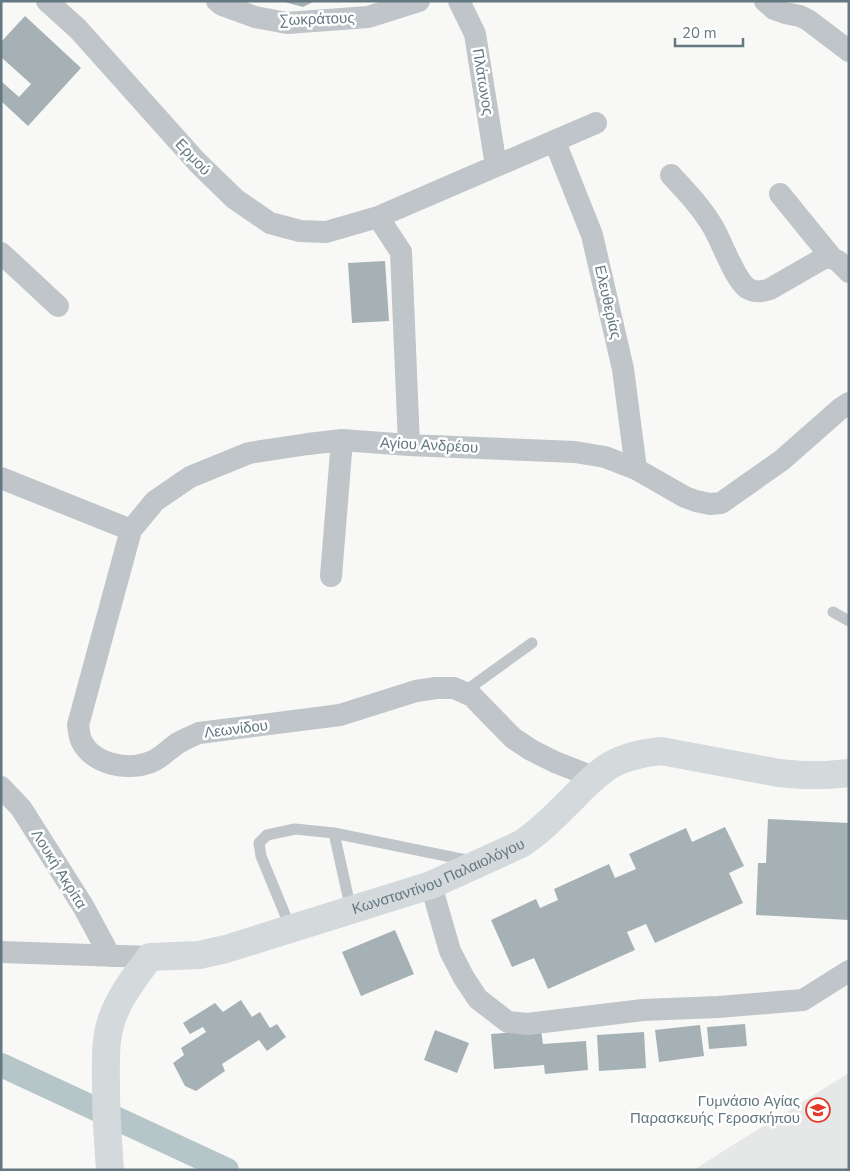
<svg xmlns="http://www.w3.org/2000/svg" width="850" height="1171" font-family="'Nunito Sans',sans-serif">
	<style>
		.built { fill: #e6e8e7 }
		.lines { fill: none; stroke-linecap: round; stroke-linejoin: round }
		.canal { stroke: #b6c5c7; stroke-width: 24 }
		.building { fill: #a6b1b5 }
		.lane { stroke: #bfc5c8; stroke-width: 11 }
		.street { stroke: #bfc5c8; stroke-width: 22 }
		.secondary { stroke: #d4d9dc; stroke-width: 28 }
		.labels { text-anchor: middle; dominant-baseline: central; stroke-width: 5; stroke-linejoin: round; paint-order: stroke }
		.street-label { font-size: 15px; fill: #647881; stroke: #fff }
		.poi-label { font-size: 15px; fill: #647881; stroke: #fff; text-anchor: end }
	</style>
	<rect width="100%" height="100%" fill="#f8f8f6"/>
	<path class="built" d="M 849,1073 L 849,1170 L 694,1170 L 728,1148 Z"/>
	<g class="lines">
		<path class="canal" d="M 1,1065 L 227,1170"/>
	</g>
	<path class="building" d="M 281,1 L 315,1 L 303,7 Z
		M 25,16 L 81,68 L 28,126 L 1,101 L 1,81 L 19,97 L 31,84 L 1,57 L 1,42 Z
		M 385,261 L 389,321 L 352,323 L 348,263 Z
		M 768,819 L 849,823 L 849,920 L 756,915 L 758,863 L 766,863 Z
		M 725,827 L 744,866 L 729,873 L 743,903 L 655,943 L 646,924 L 627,932 L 635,950 L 548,989 L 534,958 L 512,967 L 491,920 L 536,899 L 540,908 L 558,900 L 554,889 L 609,864 L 615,878 L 636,869 L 629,854 L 686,828 L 692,842 Z
		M 395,930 L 414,974 L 361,996 L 342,952 Z
		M 241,1000 L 252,1017 L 260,1012 L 270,1028 L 277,1024 L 286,1037 L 267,1051 L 259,1040 L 222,1064 L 225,1071 L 196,1091 L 185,1086 L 173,1063 L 184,1055 L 181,1048 L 206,1032 L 203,1027 L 190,1034 L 183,1023 L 215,1003 L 223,1012 Z
		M 745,1024 L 747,1046 L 709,1049 L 707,1027 Z
		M 700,1025 L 704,1056 L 659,1062 L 655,1030 Z
		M 435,1030 L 469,1043 L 457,1073 L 424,1060 Z
		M 541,1030 L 543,1044 L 586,1041 L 588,1070 L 545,1074 L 544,1065 L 494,1069 L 491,1034 Z
		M 644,1032 L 646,1068 L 599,1071 L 597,1035 Z"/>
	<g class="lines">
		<path class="lane" d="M 833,612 L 849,621
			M 464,692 L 532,643
			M 334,833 L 351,910
			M 291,929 L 261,856 L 259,843 L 267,835 L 295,829 L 334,833 L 471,861"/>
		<path class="street" d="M 47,1 L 78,29 L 197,162 L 235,199 L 270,223 L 300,231 L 326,232 L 378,217 L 596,123
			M 217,1 L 222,5 L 255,17 L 287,23 L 368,17 L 419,1
			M 459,1 L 475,34 L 496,166
			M 765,1 L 774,9 L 785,13 L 800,16 L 808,20 L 849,51
			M 555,142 L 592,235 L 623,369 L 636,469
			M 671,175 C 686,191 702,208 713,227 C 722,242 734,278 747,288 C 755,293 762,292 770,289 L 824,258 L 832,258 L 838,261 L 849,272
			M 780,194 L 832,258
			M 378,217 L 401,252 L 409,445
			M 1,253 L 58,306
			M 1,478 L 131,530 L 155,501 L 190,477 L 249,453 L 308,444 L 342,440 L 409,445 L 575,452 L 605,457 L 636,469 L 685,497 L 696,501 L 710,504 L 721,503 L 782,460 L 840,409 L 849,403
			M 131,530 L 78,725 C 79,730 79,736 81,740 C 92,765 130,772 153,761 C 162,757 169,749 178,743 C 185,739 192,736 199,733 L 340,715 L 416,691 L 436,688 L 454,688 L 472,696 L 513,738 L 531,750 L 555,762 L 593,777
			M 331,576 L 342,440
			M 1,787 L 21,808 L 83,906 L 110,956
			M 431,885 L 450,951 L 464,978 L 478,999 L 508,1022 L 527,1024 L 643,1010 L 718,1007 L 803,1000 L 849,971
			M 1,952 L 150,957"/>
		<path class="secondary" id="s1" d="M 110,1170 C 108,1143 106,1116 106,1089 C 106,1064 104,1039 113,1016 C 121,994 136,976 150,957 L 199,955 L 226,949 L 431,885 L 521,844 C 541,831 558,813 575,796 C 586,785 596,774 609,766 C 625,756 643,753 661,751 L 779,773 L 802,775 L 827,775 L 849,773"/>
	</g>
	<defs>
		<g id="school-ring" transform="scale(1.25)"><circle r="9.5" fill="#fff" stroke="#e23b2c" stroke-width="1.5"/><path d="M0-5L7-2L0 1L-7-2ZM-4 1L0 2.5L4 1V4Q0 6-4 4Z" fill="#e23b2c"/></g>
	</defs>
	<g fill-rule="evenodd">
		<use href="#school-ring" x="818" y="1110"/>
	</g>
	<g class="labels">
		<g class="street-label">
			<text transform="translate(317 19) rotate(-2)">Σωκράτους</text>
			<text transform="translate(483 82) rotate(81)">Πλάτωνος</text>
			<text transform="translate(193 157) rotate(47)">Ερμού</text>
			<text transform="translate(608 302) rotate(77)">Ελευθερίας</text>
			<text transform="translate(429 445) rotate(3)">Αγίου Ανδρέου</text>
			<text transform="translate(236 729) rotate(-7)">Λεωνίδου</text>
			<text transform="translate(59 869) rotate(58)">Λουκή Ακρίτα</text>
			<text stroke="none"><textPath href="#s1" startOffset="526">Κωνσταντίνου Παλαιολόγου</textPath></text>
		</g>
		<g class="poi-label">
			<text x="800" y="1101">Γυμνάσιο Αγίας<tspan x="800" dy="17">Παρασκευής Γεροσκήπου</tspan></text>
		</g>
	</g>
	<rect width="850" height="1171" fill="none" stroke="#647881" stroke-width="5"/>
	<path d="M675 38v8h68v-8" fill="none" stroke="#647881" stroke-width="2.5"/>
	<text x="682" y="38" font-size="15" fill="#647881" stroke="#ffffff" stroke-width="4" paint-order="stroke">20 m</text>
</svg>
